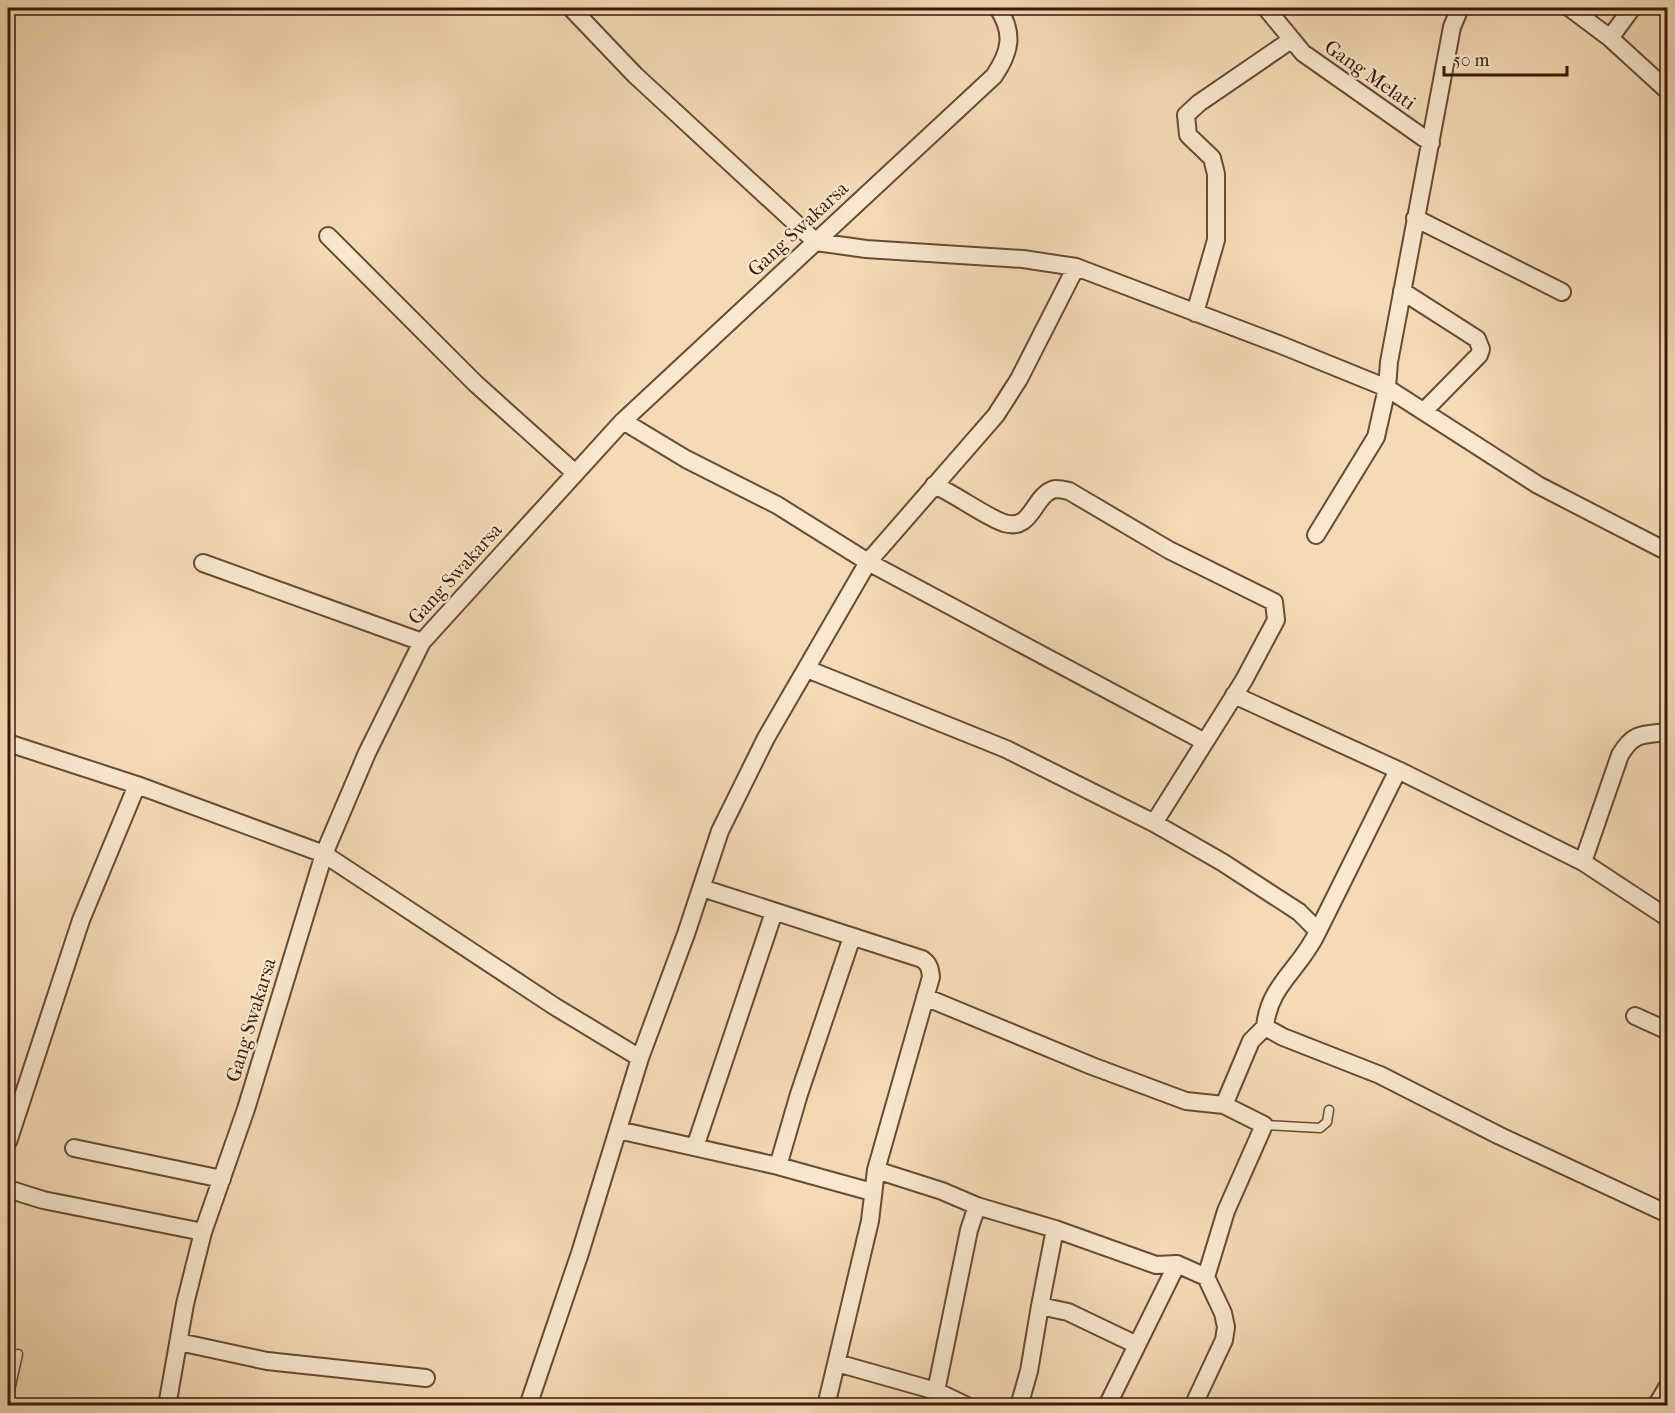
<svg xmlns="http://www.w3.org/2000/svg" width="1675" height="1413" font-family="'IM FELL French Canon',serif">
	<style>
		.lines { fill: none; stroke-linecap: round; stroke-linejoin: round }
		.service-casing { stroke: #6a4a34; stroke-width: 11 }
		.minor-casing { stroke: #6a4a34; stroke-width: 20 }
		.service { stroke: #f8e8cf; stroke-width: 8 }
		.minor { stroke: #f8e8cf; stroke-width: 16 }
		.labels { text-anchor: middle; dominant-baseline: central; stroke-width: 4.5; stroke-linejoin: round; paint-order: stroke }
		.street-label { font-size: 20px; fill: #3b1909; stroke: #f8e8cf }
	</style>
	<rect width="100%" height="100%" fill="#f5dbb5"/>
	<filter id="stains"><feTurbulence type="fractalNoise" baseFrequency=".00333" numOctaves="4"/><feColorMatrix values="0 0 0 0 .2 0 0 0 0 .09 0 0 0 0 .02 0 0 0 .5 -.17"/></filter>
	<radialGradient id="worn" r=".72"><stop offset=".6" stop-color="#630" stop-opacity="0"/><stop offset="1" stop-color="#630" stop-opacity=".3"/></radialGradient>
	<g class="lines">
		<g class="service-casing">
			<path id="service" d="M 1264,1125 L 1320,1128 L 1327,1122 L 1329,1110
				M 8,1399 L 18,1354"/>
		</g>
		<g class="minor-casing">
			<path id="minor" d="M 571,8 L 635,75 L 816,242 L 866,249 L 1023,259 L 1076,267 L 1281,345 L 1387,388 L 1389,362 L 1452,27 L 1460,8
				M 1266,8 L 1303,53 L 1431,143
				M 1570,8 L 1610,38 L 1668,91
				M 1610,38 L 1632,8
				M 1415,218 L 1562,292
				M 328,236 L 475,383 L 574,472
				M 1402,291 L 1477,339 L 1481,349 L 1479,355 L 1424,411
				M 1195,313 L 1216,240 L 1216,174 L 1212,158 L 1188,135 L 1186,115 L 1199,103 L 1291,40
				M 623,421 L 686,459 L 777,505 L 868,562 L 1205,742
				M 934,485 C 957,495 984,516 1004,523 C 1033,532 1033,494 1055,489 C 1059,489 1065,490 1069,491 L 1169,550 L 1274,602 L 1276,620 L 1244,680 L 1154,823
				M 1316,535 L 1376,437 L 1387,388 L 1538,485 L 1668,552
				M 203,563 L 422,642
				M 807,669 L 1006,749 L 1154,823 L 1222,862 L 1299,912 L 1318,931 C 1301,969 1269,984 1265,1027
				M 1234,695 L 1398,770 L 1583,862 L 1668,918
				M 8,743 L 137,785 L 324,854 L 554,1006 L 640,1058
				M 1583,862 L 1620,755 C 1634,732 1642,735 1668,732
				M 702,888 L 922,959 C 929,964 930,968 931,977 L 876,1170 L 870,1221 L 826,1406
				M 1318,931 L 1398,770
				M 925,997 L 1092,1066 L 1186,1101 L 1224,1105 L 1251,1041 L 1265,1027 L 1283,1037 L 1380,1075 L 1500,1136 L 1668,1214
				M 1635,1016 L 1668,1031
				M 618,1130 L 778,1166 L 872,1192
				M 8,1142 L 81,920 L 137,785
				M 695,1147 L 774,912
				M 74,1148 L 222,1179
				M 778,1166 L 799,1094 L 852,937
				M 876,1170 L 942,1191 L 977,1206 L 969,1230 L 936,1391
				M 8,1189 L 43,1200 L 203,1232
				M 977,1206 L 1055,1229 L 1156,1265 L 1177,1264 L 1206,1277 L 1223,1313 L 1226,1327 L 1224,1340 L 1193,1406
				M 1206,1277 L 1226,1211 L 1264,1125 L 1224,1105
				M 1040,1306 L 1055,1229
				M 179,1342 L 267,1361 L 426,1378
				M 837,1363 L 936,1391 L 967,1406
				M 167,1406 L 185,1304 L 203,1232 L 246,1109 L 324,854 L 367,753 L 422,642 L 623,421 L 994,76 C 1011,51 1014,33 998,8
				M 528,1406 L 580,1253 L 640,1058 L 686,934 L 720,831 L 766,738 L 868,562 L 996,415 L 1019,379 L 1076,267
				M 1019,1406 L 1029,1371 L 1040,1306 L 1068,1312 L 1137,1345
				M 1107,1406 L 1177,1264
				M 1656,1406 L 1668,1386"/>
		</g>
		<use href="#service" class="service"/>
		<use href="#minor" class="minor"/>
	</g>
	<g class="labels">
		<g class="street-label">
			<text transform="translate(1370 75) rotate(35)">Gang Melati</text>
			<text transform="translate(798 229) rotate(-43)">Gang Swakarsa</text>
			<text transform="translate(455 574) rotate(-48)">Gang Swakarsa</text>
			<text transform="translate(251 1020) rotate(-73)">Gang Swakarsa</text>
		</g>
	</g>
	<rect width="1675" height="1413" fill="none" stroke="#f5dbb5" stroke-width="30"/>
	<rect x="9" y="9" width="1657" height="1395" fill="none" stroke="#3b1909" stroke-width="3"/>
	<rect x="15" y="15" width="1645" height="1383" fill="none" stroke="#3b1909" stroke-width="1.5"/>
	<path d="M1444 66v9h123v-9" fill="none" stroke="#3b1909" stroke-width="3"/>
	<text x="1453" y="66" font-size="18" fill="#3b1909" stroke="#f8e8cf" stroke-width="4.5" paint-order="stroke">50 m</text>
	<rect width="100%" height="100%" filter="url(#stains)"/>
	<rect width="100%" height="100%" fill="url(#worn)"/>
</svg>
